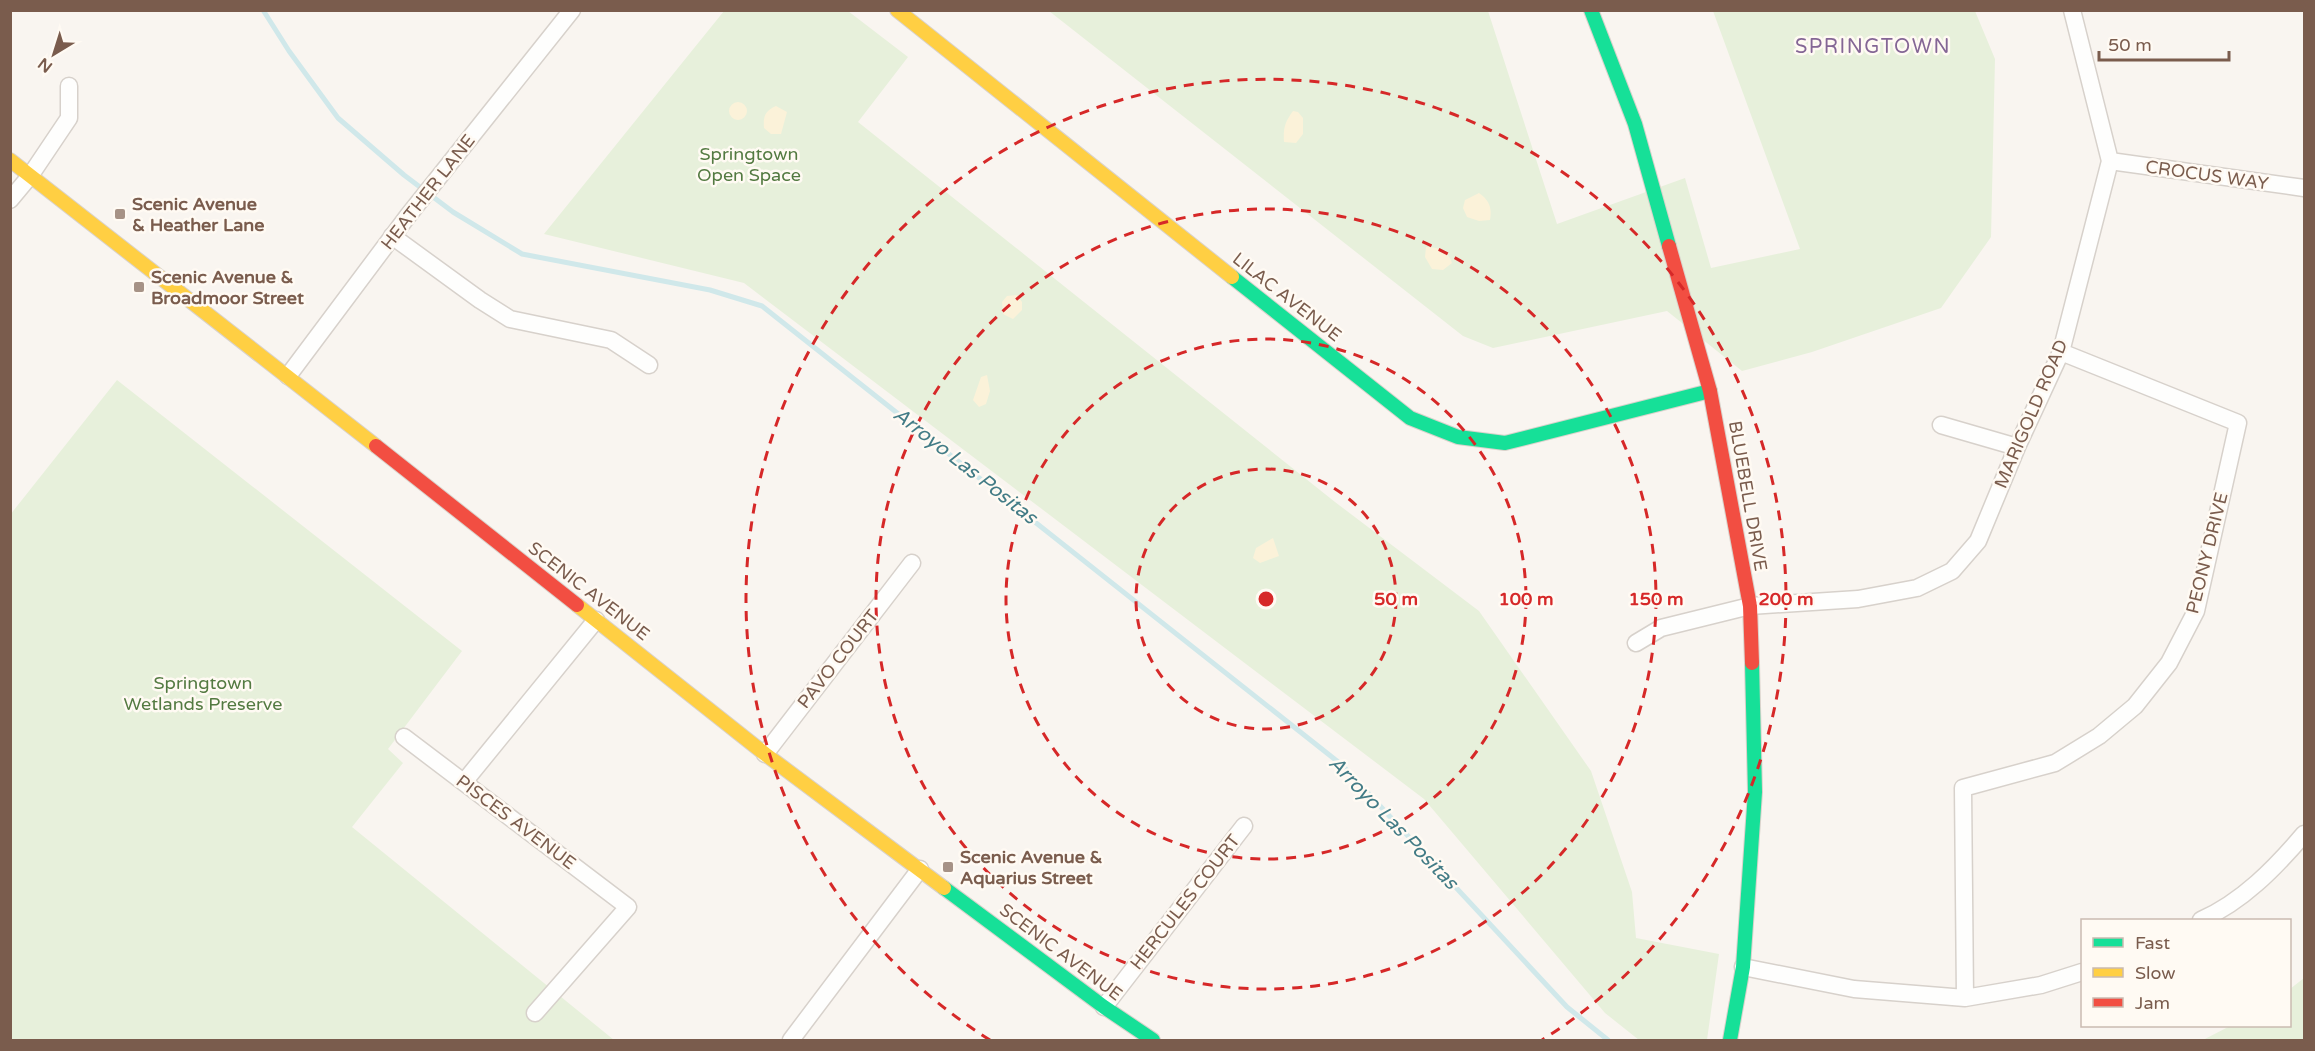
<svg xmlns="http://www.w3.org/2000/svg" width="2315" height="1051" font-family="'Varela Round',sans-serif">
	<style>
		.green { fill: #e7f0db }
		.sand { fill: #fbf2d9 }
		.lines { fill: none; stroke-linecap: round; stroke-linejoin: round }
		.stream { stroke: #d0e8ea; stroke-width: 5 }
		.street-casing { stroke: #d7d1cb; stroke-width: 19 }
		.fast-casing { stroke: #d9d2cb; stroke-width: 16 }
		.slow-casing { stroke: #d9d2cb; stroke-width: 16 }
		.jam-casing { stroke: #d9d2cb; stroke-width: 16 }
		.street { stroke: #fefefd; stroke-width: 16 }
		.fast { stroke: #16e098; stroke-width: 14 }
		.slow { stroke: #ffcf43; stroke-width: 14 }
		.jam { stroke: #f24e42; stroke-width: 14 }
		.ring { fill: none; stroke: #d62828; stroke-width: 3; stroke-dasharray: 10 8 }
		.poi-dot { fill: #a69286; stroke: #fffaf3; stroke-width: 2 }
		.labels { text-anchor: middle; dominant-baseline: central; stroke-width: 5; stroke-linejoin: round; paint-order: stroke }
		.park-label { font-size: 18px; fill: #537a41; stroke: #fffaf3 }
		.street-label { font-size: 18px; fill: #7a5c4d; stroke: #fffaf3 }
		.poi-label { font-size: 18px; font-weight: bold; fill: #7a5c4d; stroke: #fffaf3; text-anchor: start }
		.neighbourhood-label { font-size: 20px; letter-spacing: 1.5px; fill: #846695; stroke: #fffaf3 }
		.water-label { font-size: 20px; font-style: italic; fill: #437c86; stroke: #fffaf3 }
		.centre { fill: #d62828; stroke: #fffaf3; stroke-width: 3 }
		.ring-label { font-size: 18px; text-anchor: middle; font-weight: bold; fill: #d62828; stroke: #fffaf3; stroke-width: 5; stroke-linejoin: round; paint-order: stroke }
	</style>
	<rect width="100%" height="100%" fill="#f9f5f0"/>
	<path class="green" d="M 724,11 L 848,11 L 908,57 L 858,122 L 1335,502 L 1479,611 L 1591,771 L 1632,892 L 1636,938 L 1719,954 L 1707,1040 L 1639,1040 L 1605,1013 L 1424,799 L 744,283 L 544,234 Z
		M 1049,11 L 1488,11 L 1557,224 L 1685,178 L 1711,268 L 1800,249 L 1713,11 L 1975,11 L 1995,59 L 1991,237 L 1941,308 L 1812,352 L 1742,371 L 1667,311 L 1493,348 L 1463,336 Z
		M 117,380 L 462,651 L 388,749 L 403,763 L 352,827 L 614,1040 L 11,1040 L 10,515 Z
		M 2304,978 L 2304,1040 L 2203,1040 L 2230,1026 L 2290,1026 L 2290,989 Z"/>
	<path class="sand" d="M729 111a9 9 0 1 1 18 0a9 9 0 1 1-18 0Z
		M 776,106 L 787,112 L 781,134 L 771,134 L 764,128 C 763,116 765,111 776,106 Z
		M 1293,111 L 1298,112 L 1303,118 L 1303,134 L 1296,143 L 1284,142 C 1283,128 1285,122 1293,111 Z
		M 1479,193 C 1490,201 1492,208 1490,220 L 1479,221 L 1467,217 L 1463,208 L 1465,200 Z
		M 1426,247 C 1438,247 1448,251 1452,263 L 1443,270 L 1432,269 L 1425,257 Z
		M 1017,295 L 1022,302 L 1022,310 L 1013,319 L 1003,314 L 1002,302 L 1007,296 Z
		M 987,375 L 990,391 L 986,404 L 979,407 L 973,400 L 981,377 Z
		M 1273,538 L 1279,556 L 1260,563 L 1253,558 L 1256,548 Z"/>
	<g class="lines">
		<path class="stream" d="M 263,10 L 289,51 L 338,118 L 404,175 L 453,212 L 522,254 L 710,290 L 762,306 L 1342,765 L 1567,1007 L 1608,1040"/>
		<g class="street-casing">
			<path id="street" d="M 2110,161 L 2304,188
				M 10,200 L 30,176 L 69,118 L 69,86
				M 392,236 L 480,300 L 510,319 L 611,340 L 649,365
				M 288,376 L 407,217 L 572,10
				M 1941,425 L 2017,447
				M 1636,643 L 1661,628 L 1750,606 L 1858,599 L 1917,588 L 1952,571 L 1978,541 L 2017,447 L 2061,352 L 2110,161 L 2072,10
				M 404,737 L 628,907 L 535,1013
				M 765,754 L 912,563
				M 464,782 L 596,620
				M 2201,920 C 2242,902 2275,868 2304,834
				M 1743,967 L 1854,989 L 1965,998 L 2041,985 L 2082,972
				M 1965,998 L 1963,788 L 2055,763 L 2099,736 L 2135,706 L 2169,663 L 2196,611 L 2238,423 L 2061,352
				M 1104,1007 L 1244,826
				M 791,1040 L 920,869"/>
		</g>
		<g class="fast-casing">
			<path id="fast" d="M 1591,10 L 1635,124 L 1669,246
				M 1232,277 L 1410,418 L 1458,437 L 1505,443 L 1710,391
				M 944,888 L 1104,1007 L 1153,1040
				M 1730,1040 L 1743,967 L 1755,792 L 1752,663"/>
		</g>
		<g class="slow-casing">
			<path id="slow" d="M 897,10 L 1232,277
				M 10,160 L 376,446
				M 577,605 L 765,754 L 944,888"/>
		</g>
		<g class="jam-casing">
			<path id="jam" d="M 1669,246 L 1710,391 L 1750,606 L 1752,663
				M 376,446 L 577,605"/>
		</g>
		<use href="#street" class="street"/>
		<use href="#fast" class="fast"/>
		<use href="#slow" class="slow"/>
		<use href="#jam" class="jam"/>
	</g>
	<g class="ring">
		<circle cx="1266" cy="599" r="130"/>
		<circle cx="1266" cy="599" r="260"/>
		<circle cx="1266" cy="599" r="390"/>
		<path d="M990 1040A520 520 0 1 1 1542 1040"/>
	</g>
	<g class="poi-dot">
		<rect x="114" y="208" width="12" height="12" rx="3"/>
		<rect x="133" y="281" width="12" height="12" rx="3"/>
		<rect x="942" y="861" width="12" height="12" rx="3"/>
	</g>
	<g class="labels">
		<g class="park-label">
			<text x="749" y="154">Springtown<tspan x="749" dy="21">Open Space</tspan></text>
			<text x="203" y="683">Springtown<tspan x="203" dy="21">Wetlands Preserve</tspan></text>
		</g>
		<g class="street-label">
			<text transform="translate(2207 175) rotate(8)">CROCUS WAY</text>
			<text transform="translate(428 192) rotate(-52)">HEATHER LANE</text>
			<text transform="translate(1287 297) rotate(38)">LILAC AVENUE</text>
			<text transform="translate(2031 414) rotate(-67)">MARIGOLD ROAD</text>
			<text transform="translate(1748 496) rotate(80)">BLUEBELL DRIVE</text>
			<text transform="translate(2207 553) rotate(-76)">PEONY DRIVE</text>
			<text transform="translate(589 591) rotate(38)">SCENIC AVENUE</text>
			<text transform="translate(838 659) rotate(-52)">PAVO COURT</text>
			<text transform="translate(516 822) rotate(37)">PISCES AVENUE</text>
			<text transform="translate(1185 902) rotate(-52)">HERCULES COURT</text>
			<text transform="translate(1061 952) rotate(37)">SCENIC AVENUE</text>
		</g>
		<g class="poi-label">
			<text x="132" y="204">Scenic Avenue<tspan x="132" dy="21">&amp; Heather Lane</tspan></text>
			<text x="151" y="277">Scenic Avenue &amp;<tspan x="151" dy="21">Broadmoor Street</tspan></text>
			<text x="960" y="857">Scenic Avenue &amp;<tspan x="960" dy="21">Aquarius Street</tspan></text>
		</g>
		<g class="neighbourhood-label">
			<text x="1873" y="47">SPRINGTOWN</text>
		</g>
		<g class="water-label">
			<text transform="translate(965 466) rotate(38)">Arroyo Las Positas</text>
			<text transform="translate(1393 823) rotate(46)">Arroyo Las Positas</text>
		</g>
	</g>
	<circle cx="1266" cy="599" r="9" class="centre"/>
	<g class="ring-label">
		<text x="1396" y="605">50 m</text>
		<text x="1526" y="605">100 m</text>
		<text x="1656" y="605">150 m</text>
		<text x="1786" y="605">200 m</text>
	</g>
	<rect width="2315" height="1051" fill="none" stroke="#7a5c4d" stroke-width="24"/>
	<rect x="2081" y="919" width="210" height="108" fill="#fffaf3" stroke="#cabbb1" stroke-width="1.5"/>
	<rect x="2093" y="938" width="30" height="9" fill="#16e098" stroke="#cabbb1" stroke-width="1.5"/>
	<text x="2135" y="949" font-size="18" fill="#7a5c4d">Fast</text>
	<rect x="2093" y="968" width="30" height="9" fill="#ffcf43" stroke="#cabbb1" stroke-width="1.5"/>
	<text x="2135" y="979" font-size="18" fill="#7a5c4d">Slow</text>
	<rect x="2093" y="998" width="30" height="9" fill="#f24e42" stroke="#cabbb1" stroke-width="1.5"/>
	<text x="2135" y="1009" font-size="18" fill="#7a5c4d">Jam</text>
	<g transform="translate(54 54) rotate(218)" stroke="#fffaf3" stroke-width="4.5" paint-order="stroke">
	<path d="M0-4.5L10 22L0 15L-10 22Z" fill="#7a5c4d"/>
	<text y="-9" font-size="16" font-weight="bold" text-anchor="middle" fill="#7a5c4d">N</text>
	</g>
	<path d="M2099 51v9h130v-9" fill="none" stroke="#7a5c4d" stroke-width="3"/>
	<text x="2108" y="51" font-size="18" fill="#7a5c4d" stroke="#fffaf3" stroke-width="4.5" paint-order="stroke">50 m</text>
</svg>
